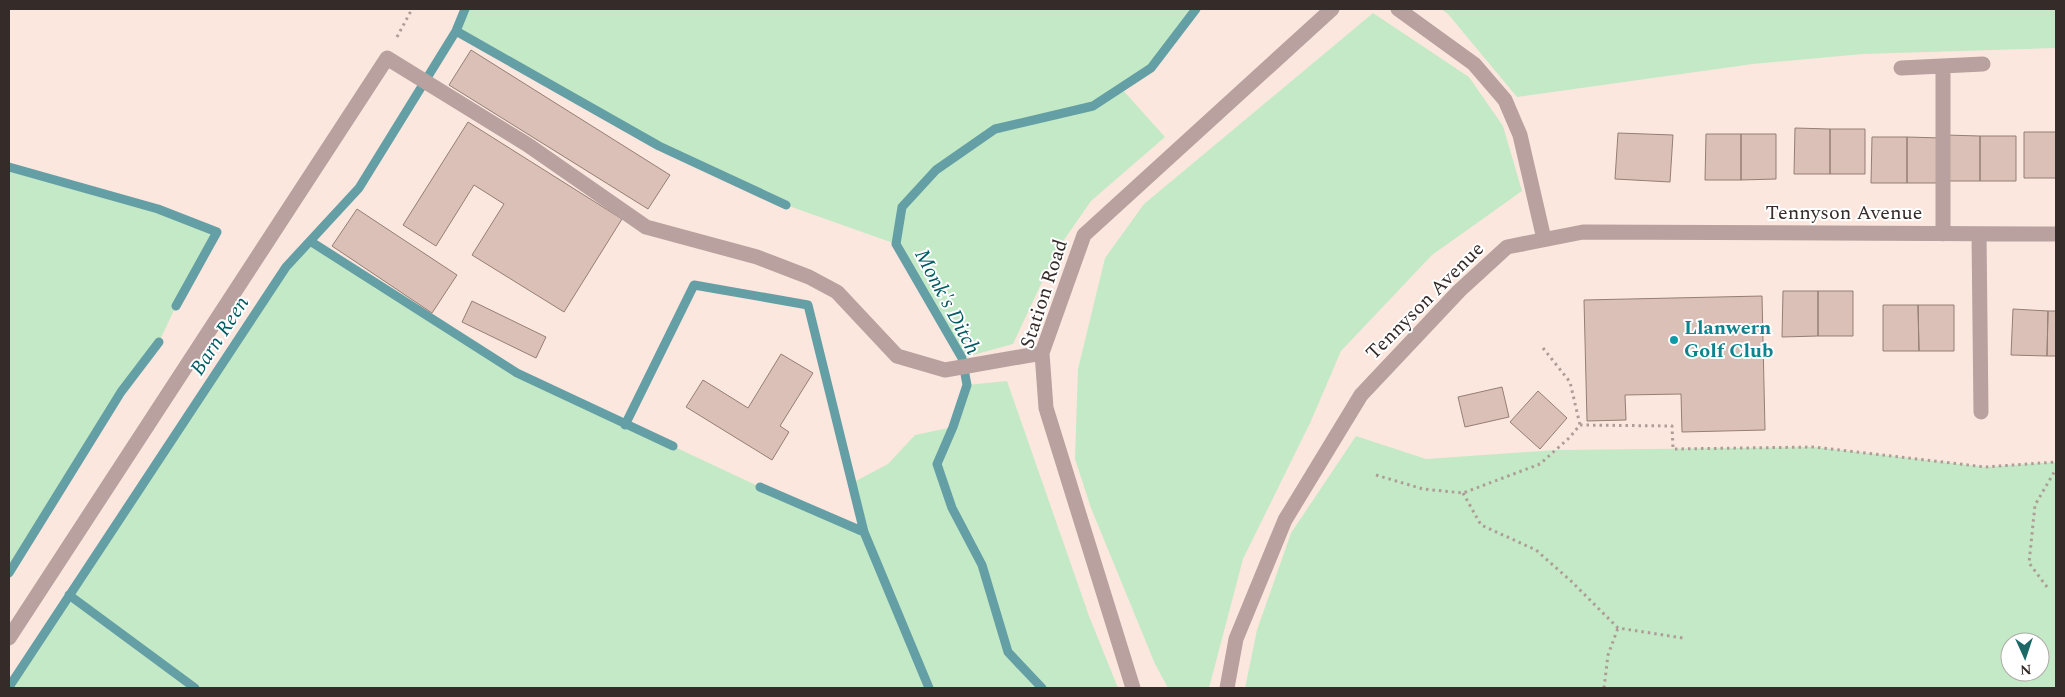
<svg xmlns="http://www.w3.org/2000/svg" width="2065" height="697" font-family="Spectral,serif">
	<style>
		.green { fill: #c4e9c6; fill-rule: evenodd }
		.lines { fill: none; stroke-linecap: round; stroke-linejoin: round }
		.stream { stroke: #649fa5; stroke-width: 9 }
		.building { fill: #dac0b6; stroke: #957e74 }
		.path { stroke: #ae9d97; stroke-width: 3; stroke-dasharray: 2.5 4; stroke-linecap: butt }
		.minor { stroke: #b8a19e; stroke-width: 15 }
		.culture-dot { fill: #0f9aa8; stroke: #fff; stroke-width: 2 }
		.labels { text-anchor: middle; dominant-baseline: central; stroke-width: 4; stroke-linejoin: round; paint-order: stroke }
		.street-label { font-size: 20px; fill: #352b28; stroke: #fff }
		.culture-label { font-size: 20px; font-weight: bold; fill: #0d838f; stroke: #fff; text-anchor: start }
		.water-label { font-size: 21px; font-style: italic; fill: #005b63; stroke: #fff }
	</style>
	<rect width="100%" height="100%" fill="#fce7df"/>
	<path class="green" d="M 465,9 L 1196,9 L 1151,68 L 1121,88 L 1165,137 L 1091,201 L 1057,250 L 1013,344 L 962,358 L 896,244 L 786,205 L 659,146 L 456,31 Z
		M 1441,9 L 2056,9 L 2056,48 L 1863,54 L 1753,64 L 1517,97 L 1448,14 Z
		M 1373,13 L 1469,77 L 1503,126 L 1522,191 L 1432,255 L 1341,351 L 1311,421 L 1243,559 L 1209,688 L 1168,688 L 1155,664 L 1091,508 L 1075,459 L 1078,369 L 1105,258 L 1144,204 Z
		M 9,167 L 158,209 L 217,232 L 176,306 L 159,342 L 121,392 L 9,573 Z
		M 310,241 L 517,373 L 760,487 L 864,532 L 852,483 L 888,464 L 915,435 L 953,427 L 967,385 L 1007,381 L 1089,616 L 1118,688 L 9,688 L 286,267 Z
		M 1356,436 L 1426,459 L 1555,450 L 1814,447 L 1985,467 L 2056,462 L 2056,688 L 1245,688 L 1257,630 L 1291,533 ZM 2010,642 L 2040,642 L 2040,672 L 2010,672 Z"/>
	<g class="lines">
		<path class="stream" d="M 456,31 L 659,146 L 786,205
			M 9,167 L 158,209 L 217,232 L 176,306
			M 310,241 L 517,373 L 673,446
			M 625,425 L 694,285 L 808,305 L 864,532 L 929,688
			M 760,487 L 864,532
			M 9,573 L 121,392 L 159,342
			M 69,595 L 195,688
			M 9,687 L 286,267 L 359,188 L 456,31 L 465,9
			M 1042,688 L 1008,652 L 982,565 L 952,508 L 937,464 L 953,427 L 967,385 L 962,358 L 896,244 L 902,207 L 936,170 L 995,129 L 1093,106 L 1151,68 L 1196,9"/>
	</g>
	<path class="building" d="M 471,50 L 670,175 L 648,209 L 449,85 Z
		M 468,122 L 622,219 L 564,312 L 472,255 L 504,204 L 474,185 L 436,246 L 403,225 Z
		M 1795,128 L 1830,129 L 1830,174 L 1794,174 Z
		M 1830,129 L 1865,129 L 1865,174 L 1830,174 Z
		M 2024,132 L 2056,132 L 2056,178 L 2024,178 Z
		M 1618,133 L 1673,135 L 1670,182 L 1615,179 Z
		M 1706,134 L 1741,134 L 1741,180 L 1705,180 Z
		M 1741,134 L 1776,134 L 1776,179 L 1741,180 Z
		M 1945,135 L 1980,136 L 1980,181 L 1945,181 Z
		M 1980,136 L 2016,136 L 2016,181 L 1980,181 Z
		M 1872,137 L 1907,137 L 1907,183 L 1871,183 Z
		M 1907,137 L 1942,138 L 1942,183 L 1907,183 Z
		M 357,209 L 457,275 L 432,313 L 332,246 Z
		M 1783,291 L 1818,291 L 1818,336 L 1782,337 Z
		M 1818,291 L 1853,291 L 1853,336 L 1818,336 Z
		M 1762,296 L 1765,430 L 1682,432 L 1681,394 L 1625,395 L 1626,420 L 1587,421 L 1584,300 Z
		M 472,301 L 546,337 L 536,358 L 462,322 Z
		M 1883,305 L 1918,305 L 1919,351 L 1883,351 Z
		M 1918,305 L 1954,305 L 1954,351 L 1919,351 Z
		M 2013,309 L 2048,311 L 2047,356 L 2011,355 Z
		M 2048,311 L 2056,311 L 2056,356 L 2047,356 Z
		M 781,354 L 813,373 L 780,426 L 789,432 L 772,460 L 686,407 L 703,380 L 748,408 Z
		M 1502,387 L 1509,417 L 1465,427 L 1458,397 Z
		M 1538,391 L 1567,418 L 1540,449 L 1510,422 Z"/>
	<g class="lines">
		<path class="path" d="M 397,37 L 412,9
			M 1543,348 L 1570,382 L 1580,425
			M 1376,475 L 1423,489 L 1463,493 L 1540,464 L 1569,438 L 1580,425 L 1672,426 L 1673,449 L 1814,447 L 1985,467 L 2056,462
			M 1463,493 L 1481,525 L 1536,550 L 1571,581 L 1618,628 L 1683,638
			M 2047,587 L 2029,563 L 2035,505 L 2056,469
			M 1604,688 L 1608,655 L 1618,628"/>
		<path class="minor" d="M 1398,9 L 1474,64 L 1505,100 L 1520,135 L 1544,239
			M 1901,68 L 1983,64
			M 1943,234 L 1943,66
			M 1979,234 L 1981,412
			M 9,638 L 387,58 L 528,145 L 646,227 L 757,257 L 809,277 L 837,292 L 897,356 L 945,370 L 1042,353
			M 1133,688 L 1046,408 L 1042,353 L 1084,235 L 1332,9
			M 1227,688 L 1236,639 L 1285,520 L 1361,395 L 1459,291 L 1507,247 L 1583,232 L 2056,234"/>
	</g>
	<circle class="culture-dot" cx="1674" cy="340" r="5"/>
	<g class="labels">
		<g class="street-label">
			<text x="1844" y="213">Tennyson Avenue</text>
			<text transform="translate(1044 294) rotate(-72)">Station Road</text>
			<text transform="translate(1425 301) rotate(-45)">Tennyson Avenue</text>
		</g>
		<g class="culture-label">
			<text x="1684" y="328">Llanwern<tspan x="1684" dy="23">Golf Club</tspan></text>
		</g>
		<g class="water-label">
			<text transform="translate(947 302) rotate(62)">Monk's Ditch</text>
			<text transform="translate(220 336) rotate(-57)">Barn Reen</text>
		</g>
	</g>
	<rect width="2065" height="697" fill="none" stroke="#352b28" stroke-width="20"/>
	<g transform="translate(2025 657) rotate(177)"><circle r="24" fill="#ffffff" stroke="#aeaaa9"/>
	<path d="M0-4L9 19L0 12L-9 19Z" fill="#1c6867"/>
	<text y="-8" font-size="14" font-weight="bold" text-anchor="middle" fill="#352b28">N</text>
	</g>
</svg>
